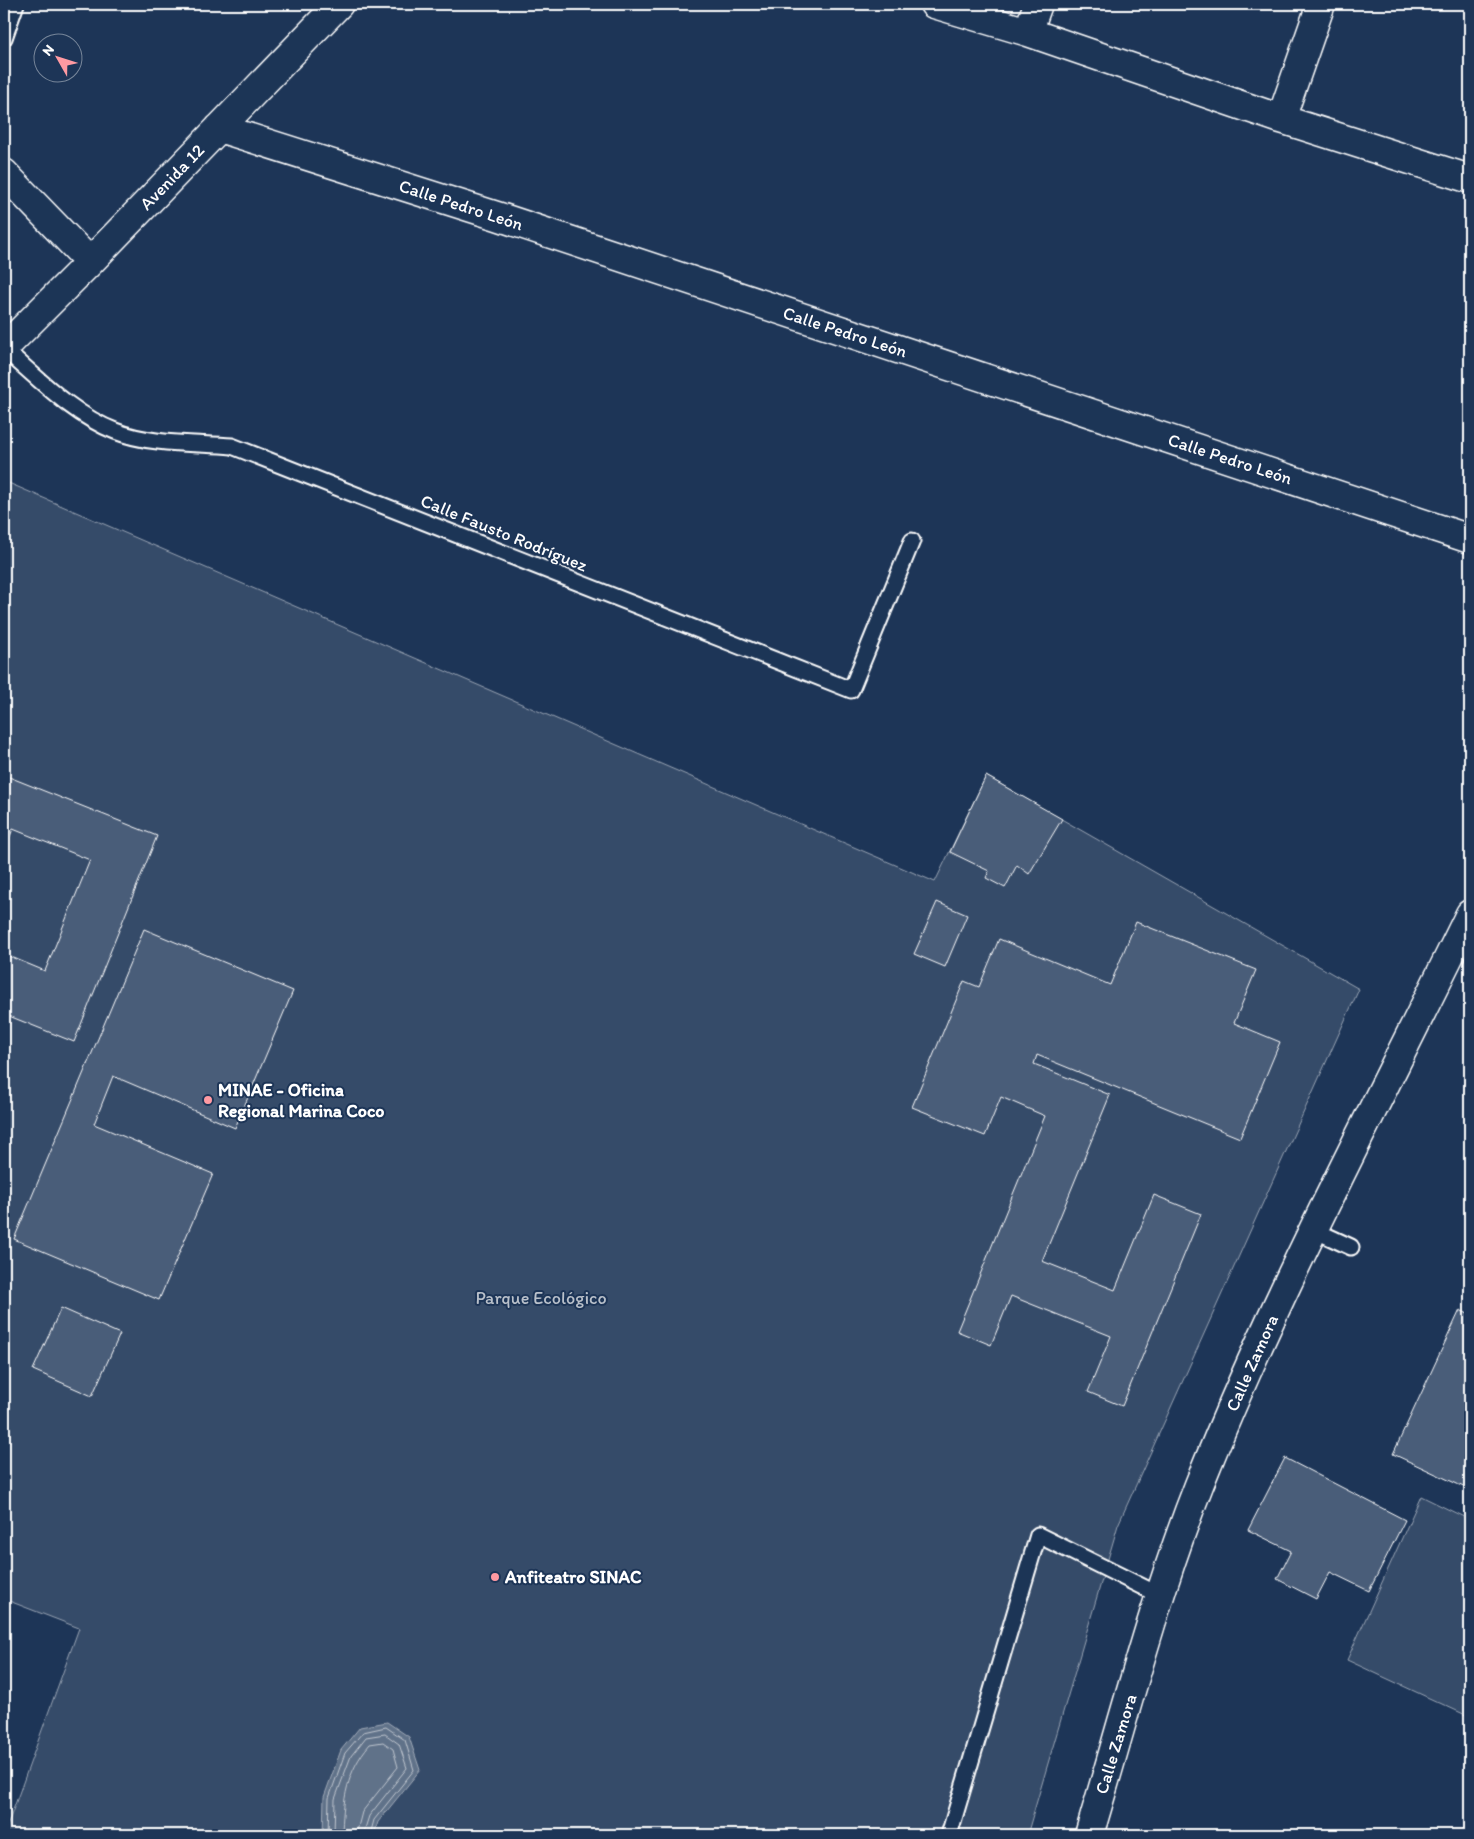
<svg xmlns="http://www.w3.org/2000/svg" width="1474" height="1839" font-family="Itim,sans-serif">
	<style>
		.green { fill: #364b69; stroke: #9aa5b4 }
		.water { fill: #617289; stroke: #a0aab8 }
		.lines { fill: none; stroke-linecap: round; stroke-linejoin: round }
		.shore { stroke: #c0c7d0; stroke-width: 1 }
		.building { fill: #4a5d79; stroke: #fff }
		.lane-casing { stroke: #fff; stroke-width: 19 }
		.street-casing { stroke: #fff; stroke-width: 31 }
		.lane { stroke: #1d3557; stroke-width: 15 }
		.street { stroke: #1d3557; stroke-width: 28 }
		.poi-dot { fill: #ff9aa2; stroke: #1d3557; stroke-width: 2 }
		.labels { text-anchor: middle; dominant-baseline: central; stroke-width: 4; stroke-linejoin: round; paint-order: stroke }
		.street-label { font-size: 18px; fill: #fff; stroke: #1d3557 }
		.poi-label { font-size: 18px; font-weight: bold; fill: #fff; stroke: #1d3557; text-anchor: start }
		.park-label { font-size: 18px; fill: #b9c0ca; stroke: #1d3557 }
	</style>
	<rect width="100%" height="100%" fill="#1d3557"/>
	<filter id="ink" filterUnits="userSpaceOnUse"><feTurbulence type="fractalNoise" baseFrequency=".02" numOctaves="2"/><feDisplacementMap in="SourceGraphic" scale="10" xChannelSelector="R" yChannelSelector="G"/><feConvolveMatrix kernelMatrix="1 2 1 2 8 2 1 2 1" color-interpolation-filters="sRGB"/></filter>
	<g filter="url(#ink)">
		<path class="green" d="M 4,481 L 935,882 L 986,776 L 1359,989 L 1118,1525 L 1027,1835 L 4,1835 L 79,1628 L 4,1599 Z
			M 1421,1496 L 1470,1520 L 1470,1717 L 1347,1660 Z"/>
		<path class="water" d="M 387,1722 L 409,1737 L 420,1770 L 378,1822 L 374,1835 L 323,1835 L 324,1797 L 341,1750 L 360,1727 Z"/>
		<g class="lines">
			<path class="shore" d="M 328,1835 L 329,1798 L 345,1753 L 363,1732 L 386,1727 L 405,1740 L 414,1770 L 374,1820 L 370,1835
				M 334,1835 L 335,1799 L 351,1756 L 366,1737 L 385,1734 L 399,1744 L 407,1768 L 369,1816 L 363,1835
				M 342,1835 C 343,1800 346,1772 370,1744 L 383,1742 L 393,1749 L 398,1767 L 362,1812 L 356,1835"/>
		</g>
		<path class="building" d="M 4,775 L 157,836 L 74,1042 L 4,1014 L 4,954 L 45,971 L 90,860 L 13,829 L 4,851 Z
			M 986,776 L 1062,819 L 1029,874 L 1017,865 L 1005,888 L 986,878 L 989,871 L 950,852 Z
			M 937,902 L 967,915 L 945,967 L 914,954 Z
			M 1136,922 L 1256,970 L 1234,1023 L 1280,1042 L 1240,1138 L 1037,1055 L 1034,1064 L 1110,1095 L 1042,1261 L 1115,1290 L 1154,1195 L 1201,1214 L 1122,1406 L 1088,1392 L 1111,1336 L 1011,1296 L 991,1345 L 957,1331 L 1045,1116 L 1001,1097 L 985,1136 L 912,1107 L 964,981 L 979,987 L 999,939 L 1110,985 Z
			M 144,929 L 293,991 L 235,1128 L 113,1076 L 94,1124 L 213,1174 L 159,1300 L 14,1239 Z
			M 61,1308 L 120,1334 L 92,1396 L 33,1370 Z
			M 1460,1310 L 1470,1315 L 1470,1490 L 1393,1454 Z
			M 1285,1458 L 1405,1520 L 1369,1591 L 1330,1572 L 1316,1599 L 1277,1579 L 1291,1551 L 1248,1530 Z"/>
		<g class="lines">
			<g class="lane-casing">
				<path id="lane" d="M 4,38 L 16,4
					M 4,349 C 38,378 73,415 115,431 C 150,445 195,443 232,446 L 851,690 L 912,541
					M 1314,1230 L 1351,1247
					M 949,1835 L 1038,1535 L 1161,1596"/>
			</g>
			<g class="street-casing">
				<path id="street" d="M 934,4 L 1028,32 L 1281,119 L 1470,179
					M 1028,32 L 1038,4
					M 1281,119 L 1321,4
					M 219,128 L 497,216 L 1470,539
					M 4,173 L 90,262
					M 4,348 L 90,262 L 339,4
					M 1089,1835 C 1124,1719 1154,1599 1199,1485 C 1277,1289 1378,1103 1470,914"/>
			</g>
			<use href="#lane" class="lane"/>
			<use href="#street" class="street"/>
		</g>
	</g>
	<g class="poi-dot">
		<circle cx="208" cy="1100" r="5"/>
		<circle cx="495" cy="1577" r="5"/>
	</g>
	<g class="labels">
		<g class="street-label">
			<text transform="translate(172 177) rotate(-46)">Avenida 12</text>
			<text transform="translate(461 205) rotate(18)">Calle Pedro León</text>
			<text transform="translate(845 332) rotate(18)">Calle Pedro León</text>
			<text transform="translate(1230 459) rotate(18)">Calle Pedro León</text>
			<text transform="translate(504 533) rotate(22)">Calle Fausto Rodríguez</text>
			<text transform="translate(1252 1363) rotate(-66)">Calle Zamora</text>
			<text transform="translate(1116 1744) rotate(-73)">Calle Zamora</text>
		</g>
		<g class="poi-label">
			<text x="218" y="1090">MINAE - Oficina<tspan x="218" dy="21">Regional Marina Coco</tspan></text>
			<text x="505" y="1577">Anfiteatro SINAC</text>
		</g>
		<g class="park-label">
			<text x="541" y="1298">Parque Ecológico</text>
		</g>
	</g>
	<rect width="1474" height="1839" fill="none" stroke="#1d3557" stroke-width="20"/>
	<rect x="10" y="10" width="1454" height="1819" fill="none" stroke="#fff" stroke-width="2" filter="url(#ink)"/>
	<g transform="translate(58 58) rotate(309)"><circle r="24" fill="#1d3557" stroke="#77869a"/>
	<path d="M0-4L9 19L0 12L-9 19Z" fill="#ff9aa2"/>
	<text y="-8" font-size="14" font-weight="bold" text-anchor="middle" fill="#ffffff">N</text>
	</g>
</svg>
